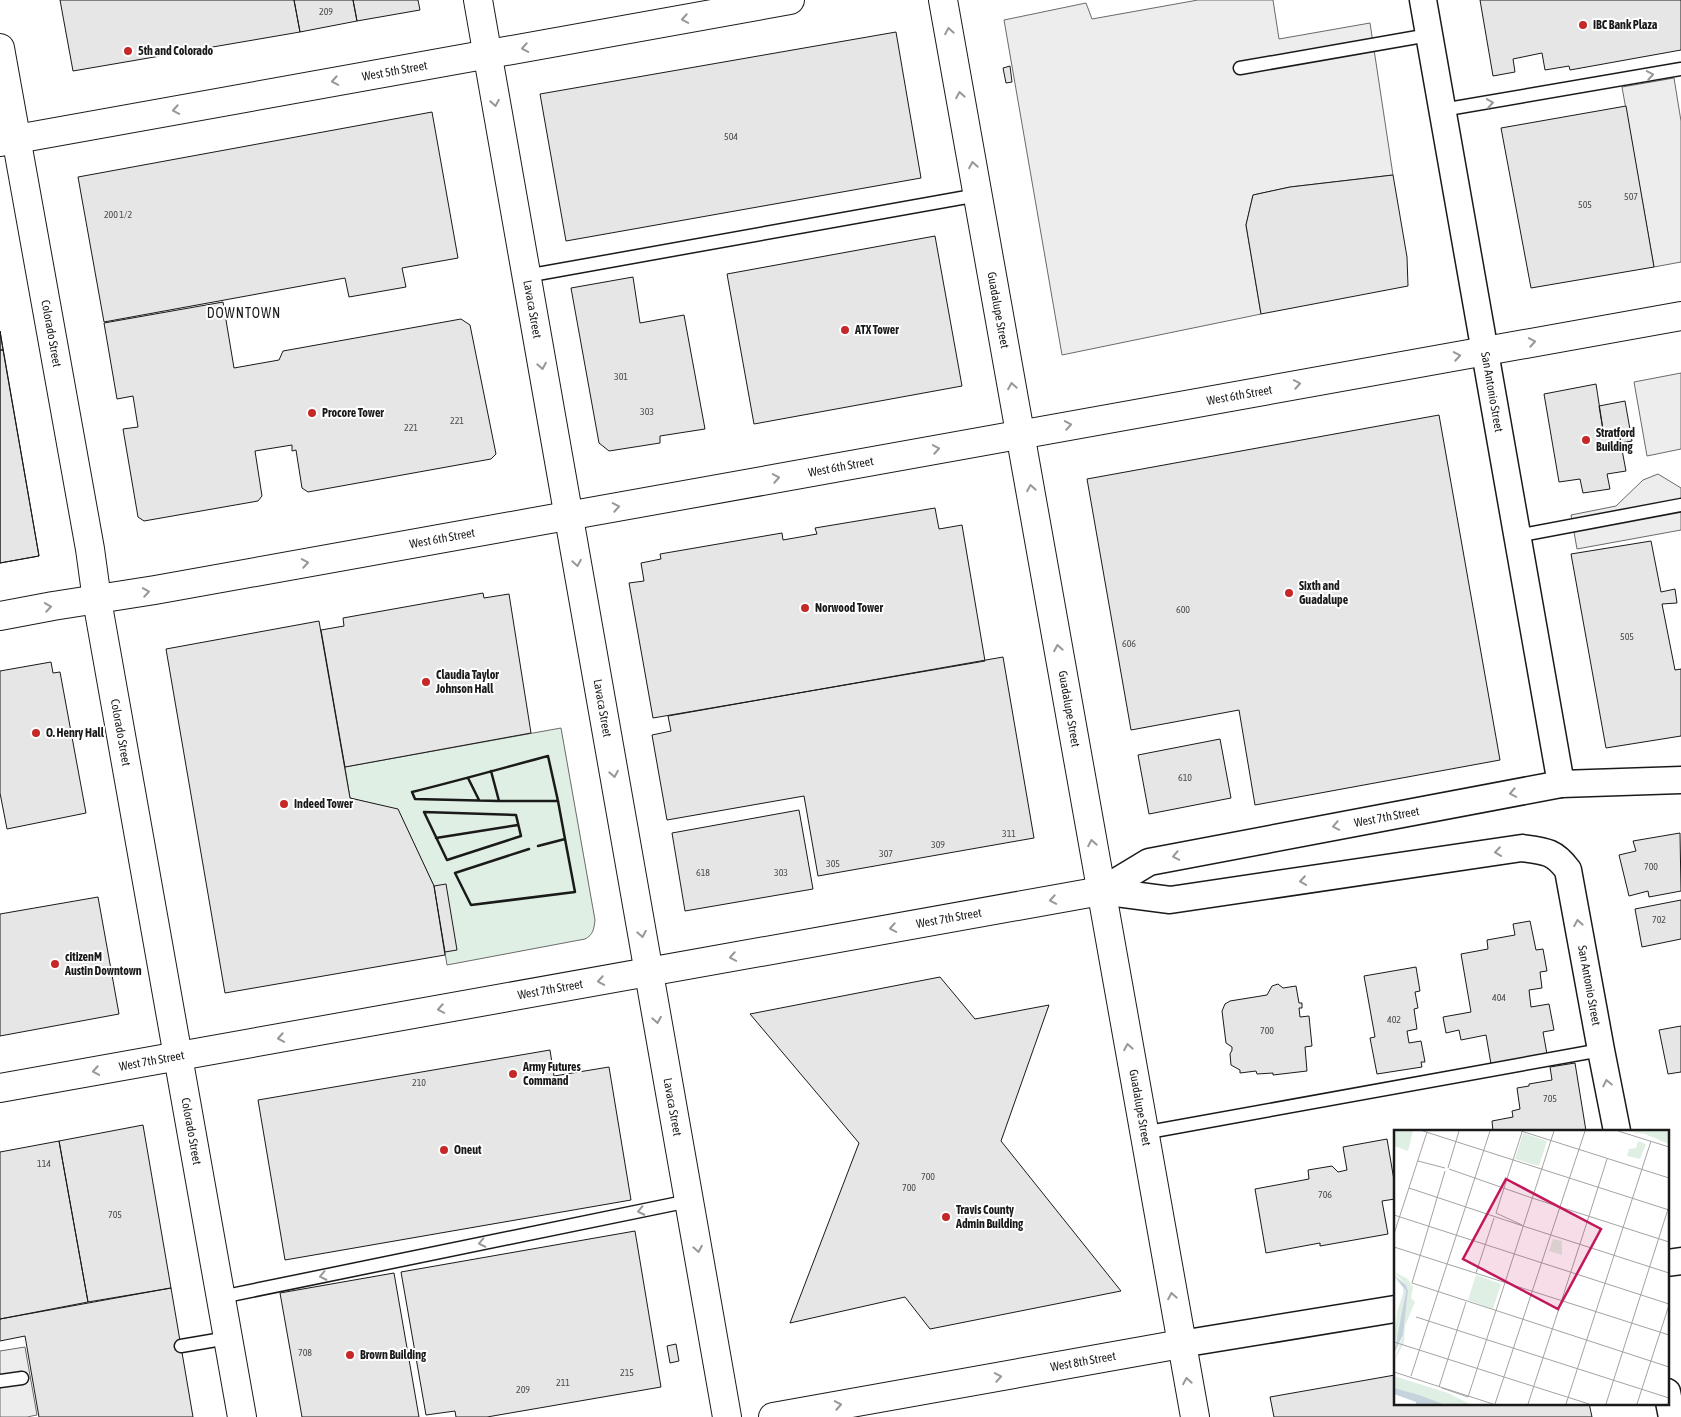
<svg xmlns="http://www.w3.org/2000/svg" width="1681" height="1417" font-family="'Asap Condensed',sans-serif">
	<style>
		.green { fill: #e0efe3; stroke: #6a6a6a }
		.parking { fill: #ededed; stroke: #6a6a6a }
		.building { fill: #e6e6e6; stroke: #1a1a1a }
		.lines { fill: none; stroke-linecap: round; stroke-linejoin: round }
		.service-casing { stroke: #1a1a1a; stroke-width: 15 }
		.minor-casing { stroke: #1a1a1a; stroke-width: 29 }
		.secondary-casing { stroke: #1a1a1a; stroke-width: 30 }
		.primary-casing { stroke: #1a1a1a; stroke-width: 30 }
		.service { stroke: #fff; stroke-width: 12 }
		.minor { stroke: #fff; stroke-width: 26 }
		.secondary { stroke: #fff; stroke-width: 28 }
		.primary { stroke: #fff; stroke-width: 28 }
		.wall { stroke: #1a1a1a; stroke-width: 2.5 }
		.oneway { stroke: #989898 }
		.poi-dot { fill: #c62828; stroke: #fff; stroke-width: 2 }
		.labels { text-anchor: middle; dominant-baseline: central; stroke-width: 4; stroke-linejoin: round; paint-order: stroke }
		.number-label { font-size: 10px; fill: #4d4d4d }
		.poi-label { font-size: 12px; font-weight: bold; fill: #1a1a1a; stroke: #fff; text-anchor: start }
		.street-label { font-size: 12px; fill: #1a1a1a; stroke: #fff }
		.neighbourhood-label { font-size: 14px; letter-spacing: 1px; fill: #1a1a1a; stroke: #fff }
		.inset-road { fill: none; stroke: #a3a3a3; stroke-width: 1 }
		.view { fill: #c2185b; fill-opacity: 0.15; stroke: #c2185b; stroke-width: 2.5 }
		.inset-edge { fill: none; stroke: #1a1a1a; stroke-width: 2.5 }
	</style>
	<rect width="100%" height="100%" fill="#fff"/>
	<path class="green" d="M 561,728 L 595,920 C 594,929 593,935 585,939 L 447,965 L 434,886 L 398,810 L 350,798 L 345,767 Z"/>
	<path class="parking" d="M 1198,0 L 1273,0 L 1279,39 L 1370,23 L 1393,175 L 1290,187 L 1253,195 L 1246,225 L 1261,314 L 1062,355 L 1004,20 L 1086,3 L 1092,19 Z
		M 1674,78 L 1681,121 L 1681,262 L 1654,267 L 1622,87 Z
		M 1681,373 L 1681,449 L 1647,456 L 1634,382 Z
		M 1658,474 L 1681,488 L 1681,530 L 1577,549 L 1571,515 L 1616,506 L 1643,480 Z
		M 25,1347 L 37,1415 L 27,1417 L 0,1417 L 0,1351 Z"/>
	<path class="building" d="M 60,0 L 294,0 L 300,32 L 73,71 Z
		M 294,0 L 353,0 L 357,21 L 300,32 Z
		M 353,0 L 418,0 L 420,10 L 357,21 Z
		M 1480,0 L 1681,0 L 1681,50 L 1570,70 L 1569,66 L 1545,70 L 1542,53 L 1513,59 L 1515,72 L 1493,76 Z
		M 896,32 L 921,178 L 566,241 L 540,94 Z
		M 1010,66 L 1012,82 L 1006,83 L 1003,68 Z
		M 1626,106 L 1654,267 L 1531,288 L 1501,128 Z
		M 432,112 L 458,258 L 402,268 L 406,287 L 349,297 L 345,278 L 104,322 L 78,177 Z
		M 1393,175 L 1407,257 L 1408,286 L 1261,314 L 1246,225 L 1253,195 L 1290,187 Z
		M 935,236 L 962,386 L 754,424 L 727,274 Z
		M 633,277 L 640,323 L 684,315 L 705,429 L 660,436 L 660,443 L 609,451 L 599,443 L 571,288 Z
		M 223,302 L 234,368 L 279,360 L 283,351 L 461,319 L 470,325 L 496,454 L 491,459 L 308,492 L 302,488 L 296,450 L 292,451 L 292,445 L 255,451 L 262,496 L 258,501 L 144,521 L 138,517 L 123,429 L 138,427 L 133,396 L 117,399 L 104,323 Z
		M 0,331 L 39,556 L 0,563 Z
		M 0,331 L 3,350 L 0,350 Z
		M 0,350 L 3,350 L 39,556 L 0,563 Z
		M 1596,384 L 1604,436 L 1619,434 L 1626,471 L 1607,474 L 1610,489 L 1583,493 L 1580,479 L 1559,482 L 1544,394 Z
		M 1625,401 L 1632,441 L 1621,443 L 1619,434 L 1604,436 L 1599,406 Z
		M 1439,415 L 1500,760 L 1255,805 L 1239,710 L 1131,730 L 1087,479 Z
		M 935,508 L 939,529 L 962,525 L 985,661 L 653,718 L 629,583 L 644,581 L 641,563 L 661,559 L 660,554 L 782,533 L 783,540 L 817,534 L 815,528 Z
		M 1651,541 L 1661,592 L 1675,589 L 1677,603 L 1662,604 L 1675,670 L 1681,669 L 1681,736 L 1606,748 L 1571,554 Z
		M 483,593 L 484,598 L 509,594 L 531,733 L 345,767 L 321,630 L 344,626 L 343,618 Z
		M 319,621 L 350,798 L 398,809 L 434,886 L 445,955 L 225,993 L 166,649 Z
		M 1003,657 L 1034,838 L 818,876 L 804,796 L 667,820 L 652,735 L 671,731 L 668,716 Z
		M 51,662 L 53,673 L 60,672 L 86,813 L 7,829 L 0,793 L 0,671 Z
		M 1220,739 L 1231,798 L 1149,814 L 1138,755 Z
		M 799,810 L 813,889 L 685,911 L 672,833 Z
		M 1680,833 L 1681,891 L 1649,897 L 1648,891 L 1629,896 L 1619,855 L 1636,851 L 1633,841 Z
		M 446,884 L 457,950 L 445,952 L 434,886 Z
		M 98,897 L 119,1014 L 0,1036 L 0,914 Z
		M 1681,900 L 1681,939 L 1642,947 L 1635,909 Z
		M 1530,921 L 1536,950 L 1543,949 L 1547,971 L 1540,972 L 1542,988 L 1529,990 L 1531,1007 L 1549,1004 L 1554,1030 L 1543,1032 L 1547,1054 L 1491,1064 L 1486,1035 L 1461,1040 L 1459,1030 L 1446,1033 L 1443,1017 L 1471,1012 L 1461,954 L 1488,949 L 1487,940 L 1515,935 L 1513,924 Z
		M 1416,967 L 1420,991 L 1415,992 L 1418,1008 L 1414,1009 L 1417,1029 L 1407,1031 L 1409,1043 L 1421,1041 L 1425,1062 L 1421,1062 L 1422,1067 L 1377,1074 L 1370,1038 L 1375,1037 L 1364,976 Z
		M 940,977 L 975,1019 L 1049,1005 L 1001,1141 L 1121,1291 L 930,1329 L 905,1297 L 790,1323 L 859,1143 L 750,1014 Z
		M 1278,984 L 1283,988 L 1296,986 L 1299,1003 L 1302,1003 L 1302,1008 L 1299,1008 L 1300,1017 L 1309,1016 L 1312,1046 L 1305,1047 L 1307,1071 L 1273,1075 L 1273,1073 L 1257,1074 L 1256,1071 L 1240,1073 L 1240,1070 L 1231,1065 L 1230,1054 L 1232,1050 L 1232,1047 L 1226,1043 L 1222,1011 L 1225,1004 L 1230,1001 L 1267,995 L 1272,986 Z
		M 1681,1026 L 1681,1072 L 1668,1074 L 1659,1030 Z
		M 550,1050 L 554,1076 L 609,1067 L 631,1200 L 285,1260 L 258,1100 Z
		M 1575,1063 L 1586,1131 L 1493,1131 L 1492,1121 L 1513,1117 L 1512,1111 L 1520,1109 L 1517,1088 L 1529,1086 L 1529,1084 L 1552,1080 L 1550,1067 Z
		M 143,1125 L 171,1288 L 88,1302 L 59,1141 Z
		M 1387,1139 L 1395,1186 L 1395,1199 L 1382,1201 L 1388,1234 L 1320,1246 L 1320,1243 L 1266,1253 L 1255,1189 L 1309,1179 L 1308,1170 L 1332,1166 L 1338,1172 L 1347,1170 L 1343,1147 Z
		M 59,1141 L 88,1302 L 0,1319 L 0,1152 Z
		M 635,1231 L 661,1387 L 487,1417 L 456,1417 L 455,1411 L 426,1415 L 401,1272 Z
		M 394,1273 L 419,1417 L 302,1417 L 280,1293 Z
		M 171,1288 L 193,1417 L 39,1417 L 25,1336 L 0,1341 L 0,1319 Z
		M 676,1344 L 679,1361 L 670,1363 L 667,1346 Z
		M 1395,1375 L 1395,1403 L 1589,1403 L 1592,1417 L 1274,1417 L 1270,1397 Z"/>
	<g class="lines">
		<g class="service-casing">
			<path id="service" d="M 1240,68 L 1429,35
				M 1442,110 L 1681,69
				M 526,276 L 978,195
				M 1517,536 L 1681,505
				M 1143,1133 L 1601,1050
				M 221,1297 L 689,1201
				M 181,1346 L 228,1338
				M 0,1381 L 22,1378"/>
		</g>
		<g class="minor-casing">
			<g id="minor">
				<path id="s1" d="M 1423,0 L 1561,784"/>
				<path id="s2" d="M 1101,891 L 1170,900 L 1522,848 C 1545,851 1554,851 1568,870 L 1601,1050 L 1617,1131"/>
				<path id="s3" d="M 1101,891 L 1149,862 L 1561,784 L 1681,780"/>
				<path d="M 1667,1263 L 1681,1261"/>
				<path d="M 1181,1344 L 1395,1309"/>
				<path d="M 1667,1392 L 1672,1417"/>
			</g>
		</g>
		<g class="secondary-casing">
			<g id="secondary">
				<path id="s4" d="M 0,48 L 90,549 L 97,600 L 242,1417"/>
				<path id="s5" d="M 0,142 L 790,0"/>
				<path id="s6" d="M 0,616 L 53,606 L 155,590 L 1681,316"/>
				<path id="s7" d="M 0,1088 L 1101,891"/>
				<path id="s8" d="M 773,1417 L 1181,1344"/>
			</g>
		</g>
		<g class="primary-casing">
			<g id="primary">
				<path id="s9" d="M 478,0 L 727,1417"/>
				<path id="s10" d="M 943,0 L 1195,1417"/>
			</g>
		</g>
		<use href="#service" class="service"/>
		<use href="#minor" class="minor"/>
		<use href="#secondary" class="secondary"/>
		<use href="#primary" class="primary"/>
		<path class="wall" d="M 491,771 L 499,801 L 558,801 L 548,756 C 503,768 457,781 412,792 L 415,799 L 499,801
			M 468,778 L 479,800
			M 558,801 L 565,839
			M 424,812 L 516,815 L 521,836 L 447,860 Z
			M 436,838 L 518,825
			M 529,849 L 455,873 L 471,905 L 575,892 L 565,839 L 538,846"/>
	</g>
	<defs><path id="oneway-chevron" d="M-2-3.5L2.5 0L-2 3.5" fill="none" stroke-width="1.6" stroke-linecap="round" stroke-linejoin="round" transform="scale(1.25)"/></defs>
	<g class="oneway">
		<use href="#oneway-chevron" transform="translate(685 19) rotate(170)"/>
		<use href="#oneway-chevron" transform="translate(949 31) rotate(-100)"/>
		<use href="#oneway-chevron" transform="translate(525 48) rotate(170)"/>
		<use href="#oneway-chevron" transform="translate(1650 75) rotate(-10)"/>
		<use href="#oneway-chevron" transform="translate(335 81) rotate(170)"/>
		<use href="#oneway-chevron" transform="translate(960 95) rotate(-100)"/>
		<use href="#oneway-chevron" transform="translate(495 103) rotate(80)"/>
		<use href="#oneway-chevron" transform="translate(1490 103) rotate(-9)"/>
		<use href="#oneway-chevron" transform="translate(176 110) rotate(170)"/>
		<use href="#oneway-chevron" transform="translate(973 165) rotate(-100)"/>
		<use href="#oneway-chevron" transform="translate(1532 342) rotate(-10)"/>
		<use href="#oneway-chevron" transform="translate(1457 356) rotate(-10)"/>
		<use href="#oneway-chevron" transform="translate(542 366) rotate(80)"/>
		<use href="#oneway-chevron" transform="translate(1297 384) rotate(-10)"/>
		<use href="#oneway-chevron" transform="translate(1012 386) rotate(-100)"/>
		<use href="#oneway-chevron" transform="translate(1068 425) rotate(-10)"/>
		<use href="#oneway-chevron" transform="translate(936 449) rotate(-10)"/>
		<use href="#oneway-chevron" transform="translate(776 478) rotate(-10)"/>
		<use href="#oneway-chevron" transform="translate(1031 488) rotate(-100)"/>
		<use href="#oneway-chevron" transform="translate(616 507) rotate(-10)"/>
		<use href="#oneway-chevron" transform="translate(305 563) rotate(-10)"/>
		<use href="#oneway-chevron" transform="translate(577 563) rotate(80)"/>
		<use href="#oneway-chevron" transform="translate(146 592) rotate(-9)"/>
		<use href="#oneway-chevron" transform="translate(48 607) rotate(-9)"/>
		<use href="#oneway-chevron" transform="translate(1058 648) rotate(-100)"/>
		<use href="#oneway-chevron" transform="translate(614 774) rotate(80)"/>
		<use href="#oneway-chevron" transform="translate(1513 793) rotate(169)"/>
		<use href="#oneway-chevron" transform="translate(1336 826) rotate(169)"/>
		<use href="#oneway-chevron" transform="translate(1092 843) rotate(-100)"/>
		<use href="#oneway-chevron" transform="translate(1498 852) rotate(172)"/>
		<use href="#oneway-chevron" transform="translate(1176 856) rotate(169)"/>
		<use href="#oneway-chevron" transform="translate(1303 881) rotate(172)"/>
		<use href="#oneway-chevron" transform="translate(1053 900) rotate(170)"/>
		<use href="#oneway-chevron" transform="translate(1578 923) rotate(-100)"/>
		<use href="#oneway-chevron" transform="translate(893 928) rotate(170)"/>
		<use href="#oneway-chevron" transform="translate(642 934) rotate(80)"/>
		<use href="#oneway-chevron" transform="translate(733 957) rotate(170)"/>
		<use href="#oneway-chevron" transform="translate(601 981) rotate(170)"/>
		<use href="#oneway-chevron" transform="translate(441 1009) rotate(170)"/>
		<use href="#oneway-chevron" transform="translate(657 1020) rotate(80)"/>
		<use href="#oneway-chevron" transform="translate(281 1038) rotate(170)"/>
		<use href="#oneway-chevron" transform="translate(1128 1047) rotate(-100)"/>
		<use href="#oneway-chevron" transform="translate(96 1071) rotate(170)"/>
		<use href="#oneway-chevron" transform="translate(1607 1083) rotate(-102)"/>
		<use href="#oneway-chevron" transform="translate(641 1211) rotate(168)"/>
		<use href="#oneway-chevron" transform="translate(482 1243) rotate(168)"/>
		<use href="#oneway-chevron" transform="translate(698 1249) rotate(80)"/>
		<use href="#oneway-chevron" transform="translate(323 1276) rotate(168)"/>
		<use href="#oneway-chevron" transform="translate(1172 1296) rotate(-100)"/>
		<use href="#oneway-chevron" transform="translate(998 1377) rotate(-10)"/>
		<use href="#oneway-chevron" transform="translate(1187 1381) rotate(-100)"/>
		<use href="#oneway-chevron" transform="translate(838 1405) rotate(-10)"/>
	</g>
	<g class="poi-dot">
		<circle cx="1583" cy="25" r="5"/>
		<circle cx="128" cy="51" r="5"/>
		<circle cx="845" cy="330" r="5"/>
		<circle cx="312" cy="413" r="5"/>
		<circle cx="1586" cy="440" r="5"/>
		<circle cx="1289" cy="593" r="5"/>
		<circle cx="805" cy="608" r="5"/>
		<circle cx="426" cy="682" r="5"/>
		<circle cx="36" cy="733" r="5"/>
		<circle cx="284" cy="804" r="5"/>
		<circle cx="55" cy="964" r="5"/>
		<circle cx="513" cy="1074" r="5"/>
		<circle cx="444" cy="1150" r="5"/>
		<circle cx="946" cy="1217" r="5"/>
		<circle cx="350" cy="1355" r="5"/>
	</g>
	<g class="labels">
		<g class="number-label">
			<text x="326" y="11">209</text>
			<text x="731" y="136">504</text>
			<text x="1631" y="196">507</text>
			<text x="1585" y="204">505</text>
			<text x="118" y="214">200 1/2</text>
			<text x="621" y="376">301</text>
			<text x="647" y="411">303</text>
			<text x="457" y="420">221</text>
			<text x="411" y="427">221</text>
			<text x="1183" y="609">600</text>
			<text x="1627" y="636">505</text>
			<text x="1129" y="643">606</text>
			<text x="1185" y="777">610</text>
			<text x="1009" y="833">311</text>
			<text x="938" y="844">309</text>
			<text x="886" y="853">307</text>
			<text x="833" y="863">305</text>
			<text x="1651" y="866">700</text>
			<text x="703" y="872">618</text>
			<text x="781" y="872">303</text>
			<text x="1659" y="919">702</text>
			<text x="1499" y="997">404</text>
			<text x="1394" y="1019">402</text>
			<text x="1267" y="1030">700</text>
			<text x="419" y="1082">210</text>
			<text x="1550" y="1098">705</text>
			<text x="44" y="1163">114</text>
			<text x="928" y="1176">700</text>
			<text x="909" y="1187">700</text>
			<text x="1325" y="1194">706</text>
			<text x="115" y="1214">705</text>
			<text x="305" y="1352">708</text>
			<text x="627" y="1372">215</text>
			<text x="563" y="1382">211</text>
			<text x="523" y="1389">209</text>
		</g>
		<g class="poi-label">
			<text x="1593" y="25">IBC Bank Plaza</text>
			<text x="138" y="51">5th and Colorado</text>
			<text x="855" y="330">ATX Tower</text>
			<text x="322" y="413">Procore Tower</text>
			<text x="1596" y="433">Stratford<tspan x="1596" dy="14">Building</tspan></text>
			<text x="1299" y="586">Sixth and<tspan x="1299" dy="14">Guadalupe</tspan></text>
			<text x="815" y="608">Norwood Tower</text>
			<text x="436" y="675">Claudia Taylor<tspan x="436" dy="14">Johnson Hall</tspan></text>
			<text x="46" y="733">O. Henry Hall</text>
			<text x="294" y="804">Indeed Tower</text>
			<text x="65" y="957">citizenM<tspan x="65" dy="14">Austin Downtown</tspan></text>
			<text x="523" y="1067">Army Futures<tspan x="523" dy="14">Command</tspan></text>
			<text x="454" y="1150">Oneut</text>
			<text x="956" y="1210">Travis County<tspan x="956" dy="14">Admin Building</tspan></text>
			<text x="360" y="1355">Brown Building</text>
		</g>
		<g class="street-label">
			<text stroke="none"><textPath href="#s5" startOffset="401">West 5th Street</textPath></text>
			<text stroke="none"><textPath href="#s9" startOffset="314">Lavaca Street</textPath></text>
			<text stroke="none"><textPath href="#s10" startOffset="315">Guadalupe Street</textPath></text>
			<text stroke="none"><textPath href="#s4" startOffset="290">Colorado Street</textPath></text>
			<text stroke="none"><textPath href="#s1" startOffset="398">San Antonio Street</textPath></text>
			<text stroke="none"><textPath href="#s6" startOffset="1259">West 6th Street</textPath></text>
			<text stroke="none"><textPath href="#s6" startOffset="854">West 6th Street</textPath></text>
			<text stroke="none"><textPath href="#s6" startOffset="449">West 6th Street</textPath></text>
			<text stroke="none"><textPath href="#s9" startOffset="719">Lavaca Street</textPath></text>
			<text stroke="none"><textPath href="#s10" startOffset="720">Guadalupe Street</textPath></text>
			<text stroke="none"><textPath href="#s4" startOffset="695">Colorado Street</textPath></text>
			<text stroke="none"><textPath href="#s3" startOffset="298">West 7th Street</textPath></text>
			<text stroke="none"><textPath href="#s7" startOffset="964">West 7th Street</textPath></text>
			<text stroke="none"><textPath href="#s2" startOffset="596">San Antonio Street</textPath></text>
			<text stroke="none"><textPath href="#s7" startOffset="559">West 7th Street</textPath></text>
			<text stroke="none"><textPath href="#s7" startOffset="154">West 7th Street</textPath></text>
			<text stroke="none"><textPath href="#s9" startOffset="1124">Lavaca Street</textPath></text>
			<text stroke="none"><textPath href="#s10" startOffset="1125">Guadalupe Street</textPath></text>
			<text stroke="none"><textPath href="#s4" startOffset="1100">Colorado Street</textPath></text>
			<text stroke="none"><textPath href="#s8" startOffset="315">West 8th Street</textPath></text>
		</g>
		<g class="neighbourhood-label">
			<text x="244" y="313">DOWNTOWN</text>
		</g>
	</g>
	<g transform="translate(1394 1130)">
		<rect width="275" height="275" fill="#fff"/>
		<path d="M 0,1 L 19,1 L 14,21 L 0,16 ZM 233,1 L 275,1 L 275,14 L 251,4 ZM 129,3 L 153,11 L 145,36 L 121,29 ZM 244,11 L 252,14 L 246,29 L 233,26 L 235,19 L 242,18 ZM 159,109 L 168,111 L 168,125 L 155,121 ZM 0,142 L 14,149 L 19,157 L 17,168 L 21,172 L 11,196 L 10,213 L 0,231 L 9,205 L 14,161 L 12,155 ZM 82,145 L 107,154 L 99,179 L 74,170 ZM 0,148 L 8,154 L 12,161 L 4,206 L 0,212 L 3,182 L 9,163 L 9,157 ZM 0,246 L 54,263 L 76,274 L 49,274 L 0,258 Z" fill="#e0efe3"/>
		<path d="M 0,145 L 12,155 L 14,161 L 9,205 L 0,224 L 12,161 ZM 0,258 L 25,265 L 49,274 L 22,274 L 22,272 L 0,264 Z" fill="#c6d2dc"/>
		<path class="inset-road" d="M 29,1 L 275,80M 127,1 L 275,48M 224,1 L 275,17M 128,2 L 102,83 L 128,95M 24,31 L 51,38M 54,38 L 65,1M 55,39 L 138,68M 51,41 L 18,153 L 275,237M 15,58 L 129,96M 138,68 L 275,112M 0,85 L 275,174M 195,86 L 213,29M 129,96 L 275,143M 0,104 L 33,2M 0,117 L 275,205M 82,143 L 100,88M 22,187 L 275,268M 0,212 L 195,274M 0,242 L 99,274M 17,246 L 96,1M 45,257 L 72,172M 48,258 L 74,267M 74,267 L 160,1M 101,274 L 191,1M 134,274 L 195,86M 172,274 L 257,11M 212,274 L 275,76M 243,274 L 275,175"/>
		<path class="view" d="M 112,49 L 207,99 L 164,179 L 69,129 Z"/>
		<rect width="275" height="275" class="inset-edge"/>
	</g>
</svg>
